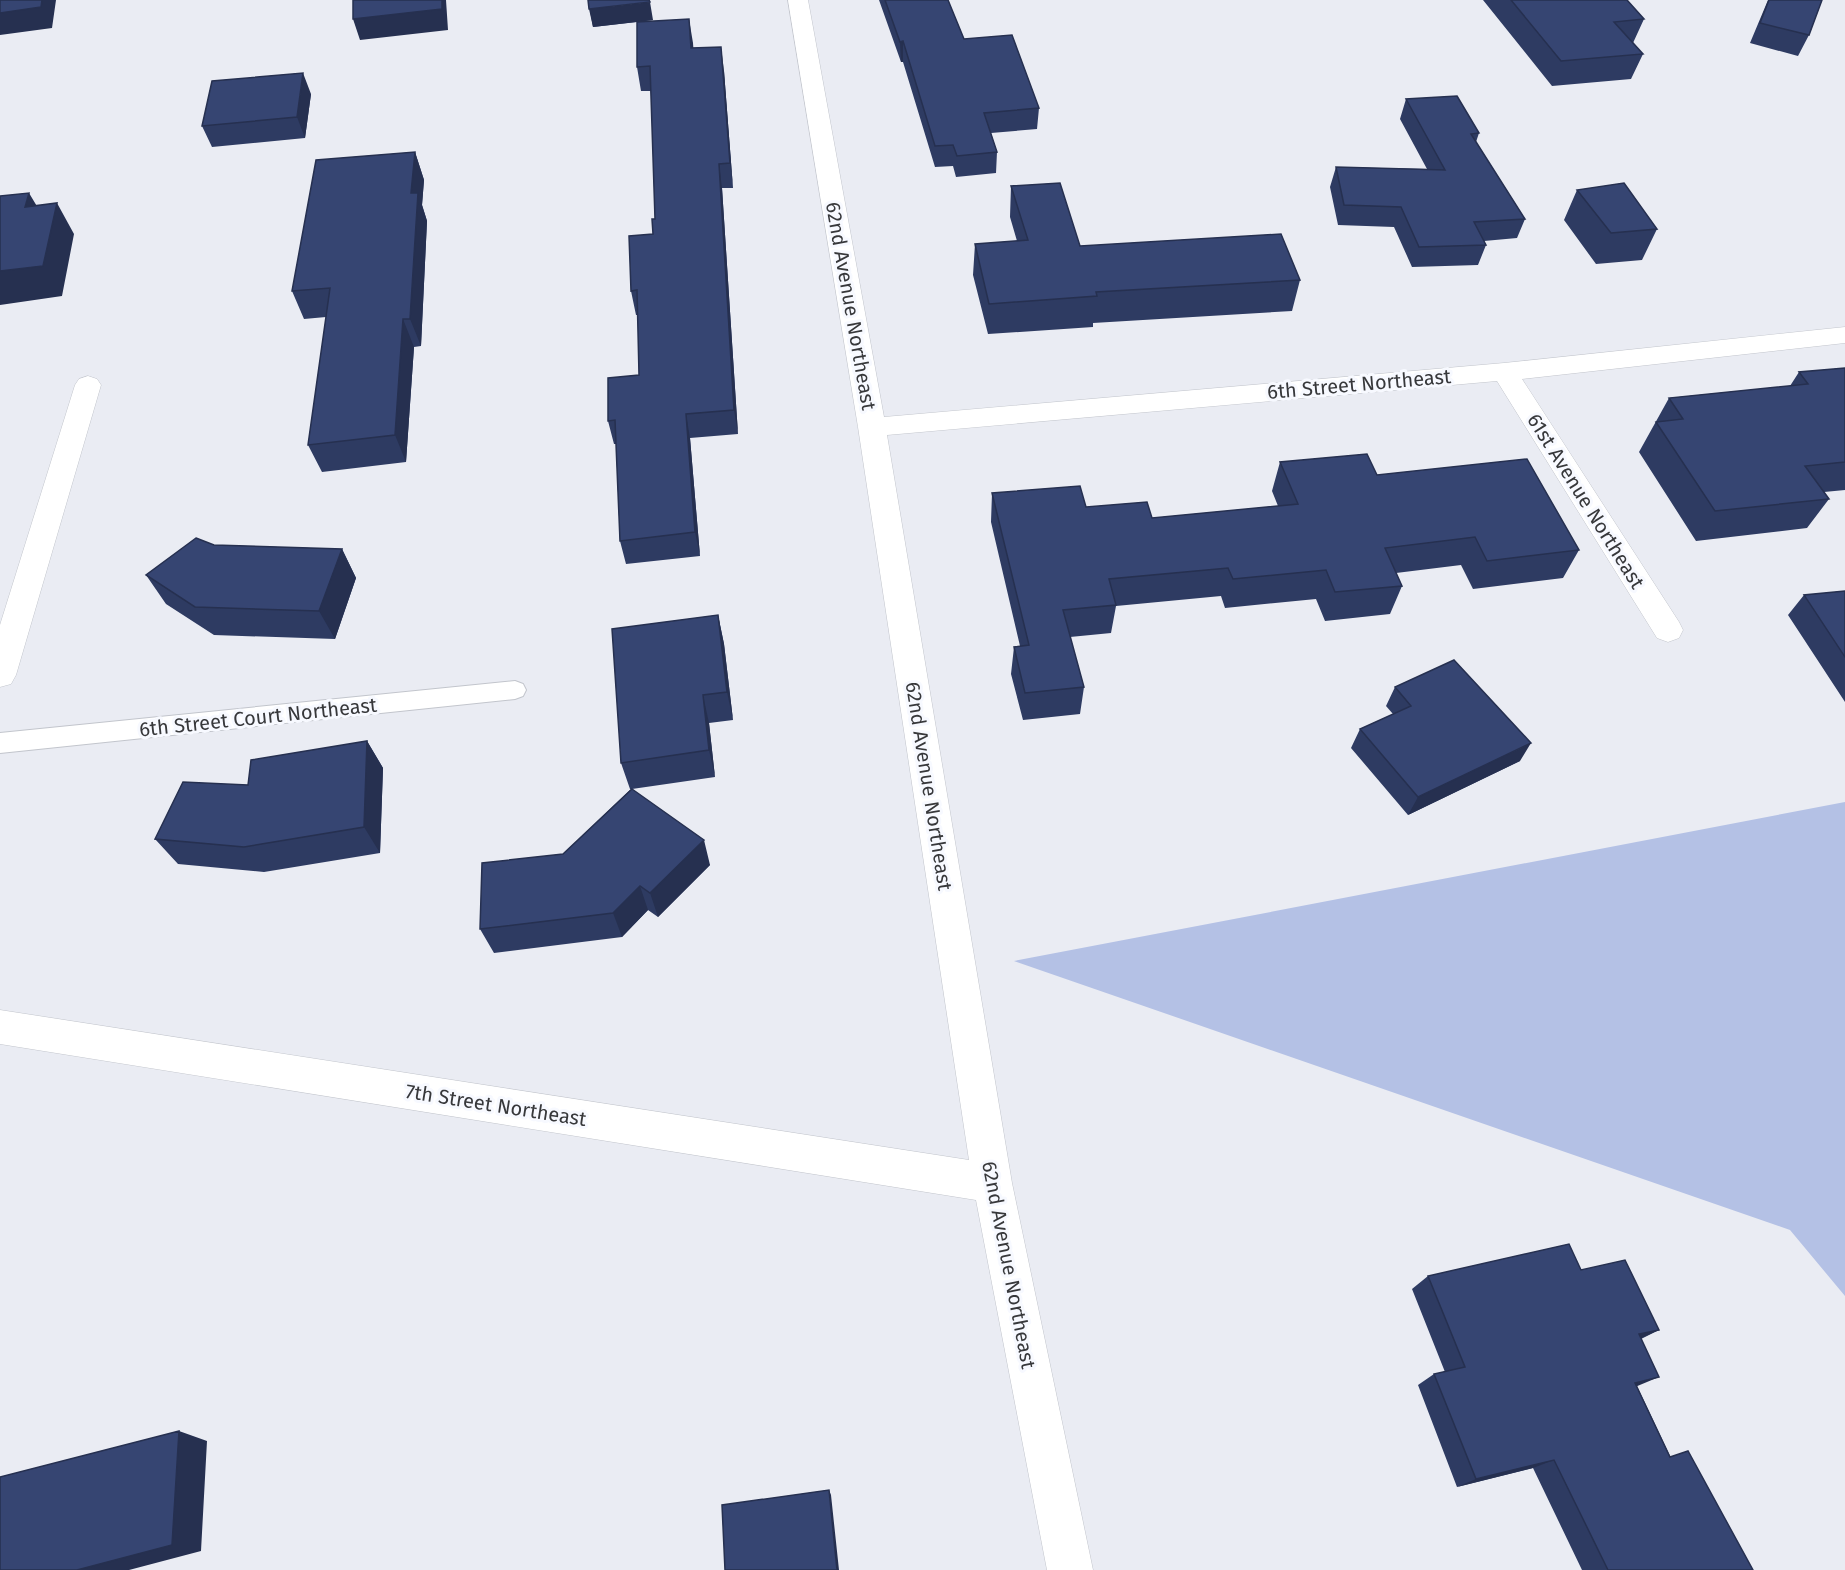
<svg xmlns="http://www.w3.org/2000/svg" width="1845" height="1570" font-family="'Fira Sans',sans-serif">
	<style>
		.green { fill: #b4c1e5 }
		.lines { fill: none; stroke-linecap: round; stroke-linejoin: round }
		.service-casing { stroke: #c2c5cc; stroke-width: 2 }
		.minor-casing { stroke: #c2c5cc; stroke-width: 1 }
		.service { fill: #fff; fill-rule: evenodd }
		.minor { fill: #fff; fill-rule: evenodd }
		.wall { fill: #2e3b62 }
		.shaded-wall { fill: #263050 }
		.building { fill: #364572; stroke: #263050; stroke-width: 1.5 }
		.labels { text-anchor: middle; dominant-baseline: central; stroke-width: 6; stroke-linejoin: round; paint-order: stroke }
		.street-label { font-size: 20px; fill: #37383b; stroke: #f7f9ff }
	</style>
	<rect width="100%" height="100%" fill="#eaecf3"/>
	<path class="green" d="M 1845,802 L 1845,1296 L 1790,1230 L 1014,961 Z"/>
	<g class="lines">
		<g class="service-casing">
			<path id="service" d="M 515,681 L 523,684 L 526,690 L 523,696 L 515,699 L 0,753 L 0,733 Z"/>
		</g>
		<g class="minor-casing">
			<path id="minor" d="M 788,0 L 808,0 L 884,417 L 1504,363 L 1845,327 L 1845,343 L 1522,379 L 1679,622 L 1683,630 L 1679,638 L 1668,642 L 1657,638 L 1497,381 L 887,435 L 1012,1183 L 1093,1570 L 1047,1570 L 976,1200 L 0,1044 L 0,1010 L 969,1160 L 858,427 Z
				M 88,376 L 97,379 L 101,385 L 16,675 L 11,684 L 0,687 L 0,625 L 75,385 L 79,379 Z"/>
		</g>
		<use href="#service" class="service"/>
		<use href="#minor" class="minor"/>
	</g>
	<path class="wall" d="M 588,0 L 653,20 L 638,22 L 693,43 L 693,48 L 724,71 L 733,188 L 722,188 L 738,434 L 690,438 L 700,556 L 626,564 L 620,541 L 616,444 L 614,444 L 608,421 L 639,375 L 638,315 L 636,315 L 631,291 L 653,234 L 655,219 L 651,91 L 641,91 L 637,67 L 637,22 L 593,27 Z
		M 879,0 L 948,0 L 964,39 L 1039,108 L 1037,129 L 991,133 L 997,152 L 996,173 L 956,177 L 953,166 L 935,167 L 903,62 L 901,62 Z
		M 1483,0 L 1627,0 L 1644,19 L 1633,43 L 1643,54 L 1631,79 L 1552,86 Z
		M 1768,0 L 1822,0 L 1809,35 L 1798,56 L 1750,43 Z
		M 311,94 L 305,138 L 212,147 L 202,126 Z
		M 1406,99 L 1479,133 L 1476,142 L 1525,219 L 1517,238 L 1484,241 L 1486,245 L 1478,265 L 1412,267 L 1394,227 L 1338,225 L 1330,187 L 1336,167 L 1427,169 L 1400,119 Z
		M 415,152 L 424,180 L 422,205 L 427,221 L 421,346 L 414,347 L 406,462 L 322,472 L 308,445 L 326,317 L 304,319 L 292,291 Z
		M 1011,186 L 1080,246 L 1300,280 L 1292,311 L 1093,323 L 1093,327 L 988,334 L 973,275 L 975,244 L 1017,241 L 1010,217 Z
		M 1577,190 L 1657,229 L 1642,260 L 1596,264 L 1564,220 Z
		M 1845,368 L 1845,490 L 1824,492 L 1829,499 L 1807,528 L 1696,541 L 1639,452 L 1669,398 L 1790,386 L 1799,372 Z
		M 1280,462 L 1377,475 L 1579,550 L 1563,578 L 1473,589 L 1461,565 L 1396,573 L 1402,586 L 1390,614 L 1325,621 L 1316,599 L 1225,608 L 1221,596 L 1116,606 L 1111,633 L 1070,637 L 1084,687 L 1080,714 L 1023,720 L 1011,674 L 1014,647 L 1020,646 L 991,522 L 992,493 L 1086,507 L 1152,518 L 1278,506 L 1272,491 Z
		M 214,545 L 342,549 L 356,578 L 335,639 L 214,635 L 166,604 L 146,575 Z
		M 1845,591 L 1845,702 L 1788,615 L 1804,595 Z
		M 718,615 L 724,644 L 733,720 L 709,723 L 715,777 L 632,789 L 710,865 L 658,917 L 648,910 L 622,937 L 494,953 L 480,929 L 563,854 L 631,789 L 630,789 L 621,763 Z
		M 1395,687 L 1520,761 L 1408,815 L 1351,748 L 1360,729 L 1393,714 L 1386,706 Z
		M 367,741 L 383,768 L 380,853 L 264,872 L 178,864 L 155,839 Z
		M 1581,1270 L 1659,1330 L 1641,1339 L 1637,1386 L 1670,1456 L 1753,1570 L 1582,1570 L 1533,1468 L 1457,1487 L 1418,1385 L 1434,1374 L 1445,1372 L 1412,1289 L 1428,1276 Z"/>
	<path class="shaded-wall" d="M 42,0 L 56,0 L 52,28 L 0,35 L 0,13 Z
		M 442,0 L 446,0 L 448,30 L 360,40 L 353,19 Z
		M 650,2 L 653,20 L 593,27 L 589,9 Z
		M 689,19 L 693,43 L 695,72 L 691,48 Z
		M 903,41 L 903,62 L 901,62 L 900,42 Z
		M 721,47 L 724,71 L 733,188 L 730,163 Z
		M 303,73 L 311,94 L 305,138 L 297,117 Z
		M 415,152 L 424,180 L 422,205 L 427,221 L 421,346 L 410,319 L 411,193 Z
		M 719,164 L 722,188 L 738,434 L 734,410 Z
		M 29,193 L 47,223 L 25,207 Z
		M 57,203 L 74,234 L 62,296 L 0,305 L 0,271 Z
		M 403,319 L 414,347 L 406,462 L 395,435 Z
		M 686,414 L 690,438 L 700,556 L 695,532 Z
		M 342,549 L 356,578 L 335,639 L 319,611 Z
		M 718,615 L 724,644 L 733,720 L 727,692 Z
		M 703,695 L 709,723 L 715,777 L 709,750 Z
		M 367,741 L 383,768 L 380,853 L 364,827 Z
		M 1531,743 L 1520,761 L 1408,815 L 1418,797 Z
		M 704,840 L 710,865 L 658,917 L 650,893 Z
		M 640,886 L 648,910 L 622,937 L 613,913 Z
		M 1659,1330 L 1635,1341 L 1639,1334 Z
		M 1659,1377 L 1635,1387 L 1635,1383 Z
		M 179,1431 L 207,1441 L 201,1551 L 129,1570 L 77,1570 Z
		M 1554,1460 L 1533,1468 L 1457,1487 L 1476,1479 Z
		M 829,1490 L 831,1495 L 839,1570 L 837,1570 Z"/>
	<path class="building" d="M 0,0 L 42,0 L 41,7 L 0,13 Z
		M 353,0 L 442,0 L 442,9 L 353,19 Z
		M 588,0 L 649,0 L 650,2 L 589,9 Z
		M 885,0 L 948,0 L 964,39 L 1012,35 L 1039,108 L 984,113 L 997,152 L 957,156 L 953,145 L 935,146 L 903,41 L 900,42 Z
		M 1511,0 L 1627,0 L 1644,19 L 1614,22 L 1643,54 L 1561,61 Z
		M 1769,0 L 1822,0 L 1809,35 L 1760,23 Z
		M 689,19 L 691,48 L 721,47 L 730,163 L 719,164 L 734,410 L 686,414 L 695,532 L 620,541 L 615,420 L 608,421 L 608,378 L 639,375 L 637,290 L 631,291 L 629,236 L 653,234 L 652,219 L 655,219 L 650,66 L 637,67 L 637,22 Z
		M 303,73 L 297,117 L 202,126 L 212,81 Z
		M 1457,96 L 1479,133 L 1471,134 L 1525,219 L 1474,222 L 1486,245 L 1419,247 L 1401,207 L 1344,205 L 1336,167 L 1445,170 L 1406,99 Z
		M 415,152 L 411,193 L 418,193 L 410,319 L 403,319 L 395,435 L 308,445 L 330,288 L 292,291 L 316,160 Z
		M 1060,183 L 1080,246 L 1281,234 L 1300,280 L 1096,292 L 1097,296 L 989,304 L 975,244 L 1028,240 L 1011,186 Z
		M 1624,183 L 1657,229 L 1611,233 L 1577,190 Z
		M 29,193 L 25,207 L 57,203 L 43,266 L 0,271 L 0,196 Z
		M 1845,368 L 1845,462 L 1805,466 L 1829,499 L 1715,511 L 1656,422 L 1683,419 L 1669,398 L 1808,384 L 1799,372 Z
		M 1367,454 L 1377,475 L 1527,459 L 1579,550 L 1487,561 L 1475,537 L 1385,548 L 1402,586 L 1335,592 L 1326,570 L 1233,579 L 1228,568 L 1109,579 L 1116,605 L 1063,610 L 1084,687 L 1025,693 L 1014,647 L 1029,645 L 992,493 L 1080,486 L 1086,507 L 1147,502 L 1152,518 L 1298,504 L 1280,462 Z
		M 196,538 L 214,545 L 342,549 L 319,611 L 195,607 L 146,575 Z
		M 1845,591 L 1845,657 L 1804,595 Z
		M 718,615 L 727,692 L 703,695 L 709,750 L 621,763 L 612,629 Z
		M 1454,660 L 1531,743 L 1418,797 L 1360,729 L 1411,706 L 1395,687 Z
		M 367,741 L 364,827 L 244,847 L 155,839 L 183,782 L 248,785 L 251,760 Z
		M 632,789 L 704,840 L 650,893 L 640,886 L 613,913 L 480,929 L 482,863 L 563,854 Z
		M 1569,1244 L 1581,1270 L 1625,1260 L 1659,1330 L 1639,1334 L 1659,1377 L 1635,1383 L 1670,1457 L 1688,1451 L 1753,1570 L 1608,1570 L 1554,1460 L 1476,1479 L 1434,1374 L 1465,1367 L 1428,1276 Z
		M 179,1431 L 172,1545 L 77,1570 L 0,1570 L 0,1477 Z
		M 829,1490 L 837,1570 L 725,1570 L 722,1505 Z"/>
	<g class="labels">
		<g class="street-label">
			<text transform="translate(851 306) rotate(80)">62nd Avenue Northeast</text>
			<text transform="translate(1359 384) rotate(-5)">6th Street Northeast</text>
			<text transform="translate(1586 501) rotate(58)">61st Avenue Northeast</text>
			<text transform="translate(258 717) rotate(-6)">6th Street Court Northeast</text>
			<text transform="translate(929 786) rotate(81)">62nd Avenue Northeast</text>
			<text transform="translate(496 1105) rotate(9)">7th Street Northeast</text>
			<text transform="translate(1009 1265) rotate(79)">62nd Avenue Northeast</text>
		</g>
	</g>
</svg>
